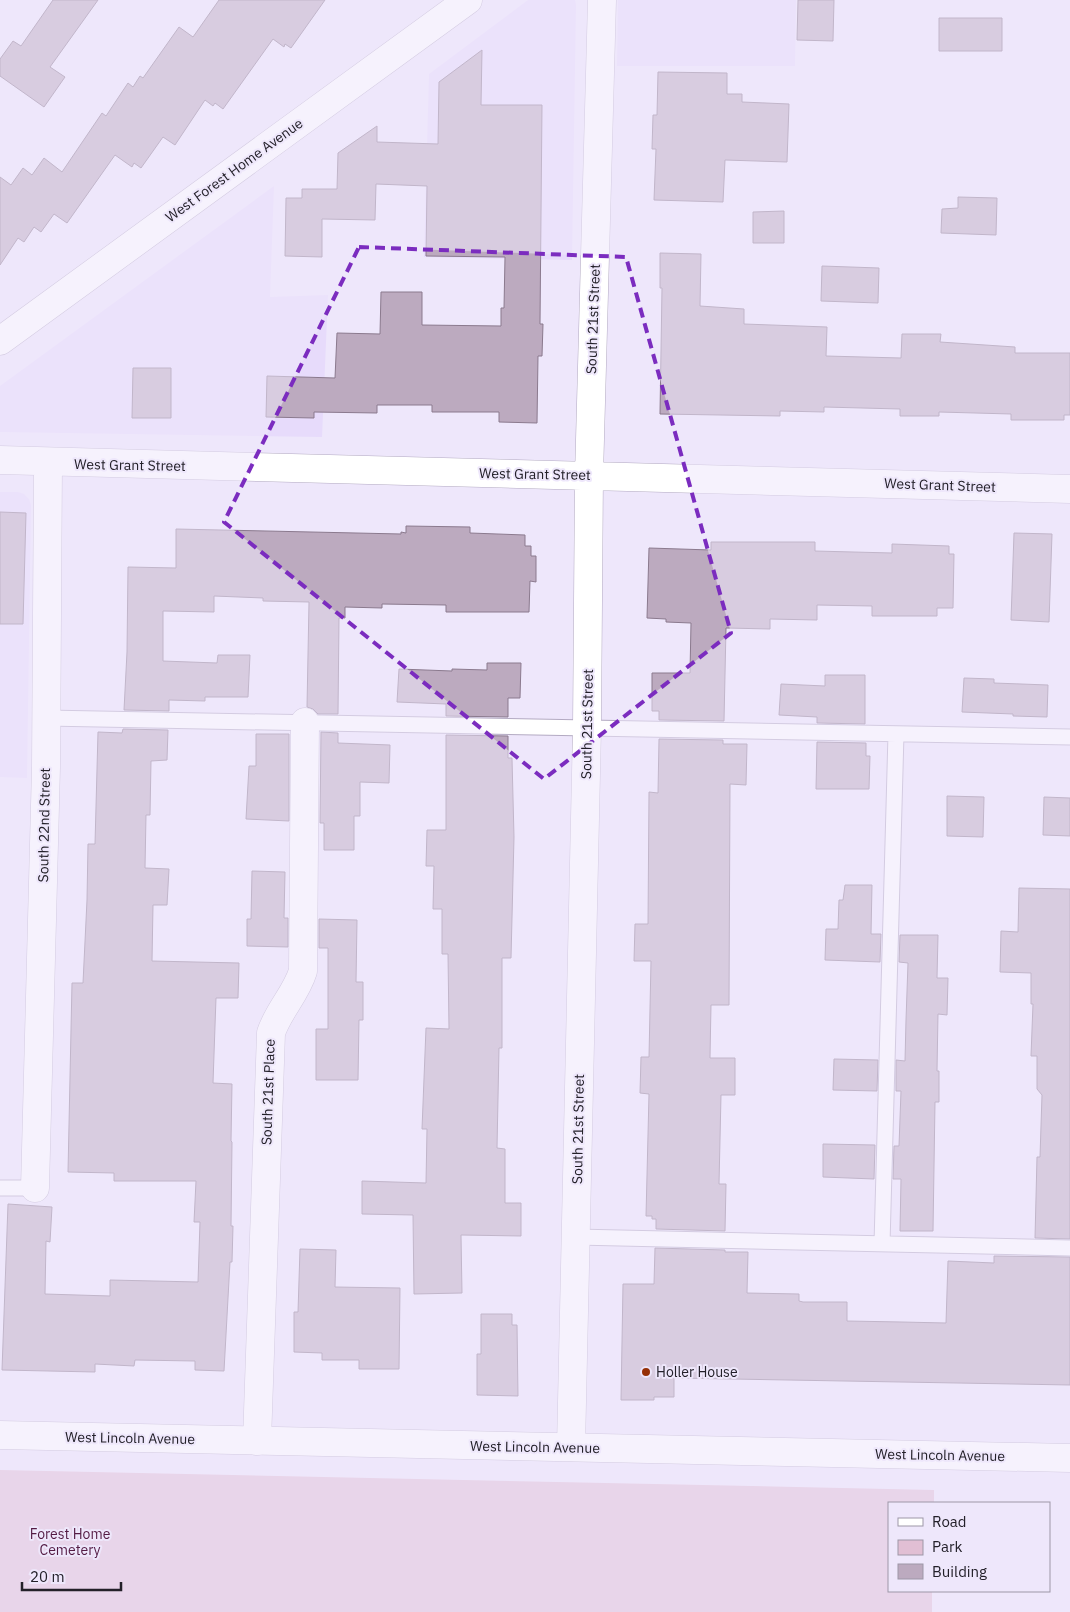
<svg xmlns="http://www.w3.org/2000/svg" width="1070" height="1612" font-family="'IBM Plex Sans',sans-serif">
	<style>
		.built { fill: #e7dbfb }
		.green { fill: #e1bfd4 }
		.building { fill: #bcaabf; stroke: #8b7a8e }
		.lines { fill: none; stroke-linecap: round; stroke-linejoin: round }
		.service-casing { stroke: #b3aac2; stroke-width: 17 }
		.minor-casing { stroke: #b3aac2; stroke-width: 29 }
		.secondary-casing { stroke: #b3aac2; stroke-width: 29 }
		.service { stroke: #fff; stroke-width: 15 }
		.minor { stroke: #fff; stroke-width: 28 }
		.secondary { stroke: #fff; stroke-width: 28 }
		.marked { fill: none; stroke: #7b2cbf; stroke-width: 4; stroke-dasharray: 10 6; stroke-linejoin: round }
		.poi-dot { fill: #952f06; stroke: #eee7fb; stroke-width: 2 }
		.labels { text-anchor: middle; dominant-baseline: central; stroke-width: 4; stroke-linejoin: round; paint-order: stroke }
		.street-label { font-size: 14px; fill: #232029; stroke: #eee7fb }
		.poi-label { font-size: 14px; fill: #232029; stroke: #eee7fb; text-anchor: start }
		.park-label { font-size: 14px; fill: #541b44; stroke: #eee7fb }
	</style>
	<rect width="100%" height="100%" fill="#eee7fb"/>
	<path class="built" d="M 528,0 L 575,0 L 576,5 L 572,260 L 424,257 L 429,74 Z
		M 618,0 L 796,0 L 795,66 L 617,66 Z
		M 274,186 L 270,297 L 328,295 L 322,437 L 0,432 L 0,386 Z
		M 0,492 L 18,492 L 24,494 L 29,499 L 31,505 L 27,778 L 0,777 Z"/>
	<path class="green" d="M 0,1470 L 934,1490 L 934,1503 L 889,1503 L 889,1591 L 932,1591 L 932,1612 L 0,1612 Z"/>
	<path class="building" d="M 53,0 L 98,0 L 50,67 L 65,77 L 44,107 L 0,76 L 0,59 L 13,41 L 21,46 Z
		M 219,0 L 325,0 L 291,48 L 285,44 L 284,47 L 273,39 L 223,109 L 215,103 L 213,106 L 205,100 L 175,145 L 163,137 L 141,168 L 134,163 L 132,167 L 115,155 L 67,223 L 54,214 L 41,232 L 34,227 L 24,242 L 18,238 L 0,265 L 0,177 L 11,185 L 23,168 L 32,175 L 44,158 L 62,172 L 102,113 L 106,116 L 128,83 L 133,87 L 140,76 L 143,78 L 179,27 L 193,37 Z
		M 798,0 L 834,0 L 833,41 L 797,40 Z
		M 939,18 L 1002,18 L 1002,51 L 939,51 Z
		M 482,50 L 481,105 L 542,105 L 540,324 L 543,324 L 542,356 L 538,356 L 537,423 L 499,422 L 499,412 L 432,412 L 432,405 L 377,405 L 377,413 L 314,412 L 314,418 L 266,417 L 267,376 L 335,378 L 337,333 L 380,334 L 381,292 L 422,292 L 422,325 L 501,326 L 501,308 L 504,308 L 505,257 L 426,256 L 427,186 L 376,184 L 375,220 L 322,219 L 322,257 L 285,256 L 286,198 L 302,198 L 302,189 L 337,189 L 338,153 L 377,126 L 377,142 L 438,144 L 439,82 Z
		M 658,72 L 727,73 L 727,94 L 742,94 L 742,102 L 789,104 L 787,162 L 725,160 L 723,202 L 654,200 L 656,149 L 652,149 L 653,115 L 657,115 Z
		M 958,197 L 997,198 L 996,235 L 941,233 L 942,209 L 958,208 Z
		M 784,211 L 784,243 L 753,243 L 753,212 Z
		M 660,253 L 701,254 L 700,306 L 744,309 L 744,324 L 827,327 L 826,356 L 901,358 L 902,334 L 941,334 L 940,342 L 1015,347 L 1015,353 L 1070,353 L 1070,415 L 1064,415 L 1064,420 L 1011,420 L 1011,414 L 939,412 L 939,416 L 900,416 L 900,409 L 824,407 L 824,412 L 780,411 L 780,416 L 660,414 L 662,288 L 660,288 Z
		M 822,266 L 879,268 L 878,303 L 821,301 Z
		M 133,368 L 171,368 L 171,418 L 132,418 Z
		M 0,512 L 26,513 L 23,624 L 0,624 Z
		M 406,526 L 470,527 L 470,533 L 525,535 L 525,546 L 531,546 L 531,556 L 536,556 L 536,582 L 530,581 L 529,612 L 446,612 L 446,605 L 382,604 L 382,608 L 345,607 L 345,618 L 339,618 L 338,714 L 318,714 L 313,709 L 307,707 L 309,602 L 263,601 L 263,598 L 214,596 L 214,612 L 163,611 L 163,661 L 217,663 L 218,655 L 250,655 L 248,697 L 205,697 L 205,701 L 169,700 L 169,711 L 124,710 L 127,652 L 128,567 L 176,568 L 176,529 L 401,534 L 401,532 L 406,533 Z
		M 1014,533 L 1052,534 L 1049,622 L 1011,620 Z
		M 711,542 L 815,542 L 815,551 L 892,553 L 892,544 L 949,546 L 949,554 L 954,554 L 953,608 L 937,608 L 937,616 L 872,616 L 872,606 L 817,605 L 817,620 L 770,619 L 770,629 L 726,628 L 724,721 L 659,720 L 659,711 L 652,711 L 652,673 L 690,673 L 691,623 L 666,622 L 666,619 L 647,618 L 649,548 L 711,550 Z
		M 487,663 L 521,663 L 520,698 L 508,698 L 508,717 L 446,716 L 446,704 L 397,702 L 399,669 L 452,671 L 452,669 L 487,670 Z
		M 825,675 L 865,675 L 865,724 L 817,723 L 817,717 L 779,715 L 781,684 L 825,686 Z
		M 964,678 L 994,679 L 994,683 L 1048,685 L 1047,717 L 1013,716 L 1013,714 L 962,712 Z
		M 123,729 L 168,730 L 167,760 L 151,761 L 150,815 L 146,815 L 145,868 L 169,869 L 167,905 L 153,905 L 152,961 L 239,963 L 238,998 L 216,998 L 213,1083 L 232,1084 L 231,1141 L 232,1142 L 231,1226 L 233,1226 L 232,1262 L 230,1262 L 224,1371 L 195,1370 L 195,1361 L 135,1360 L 134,1366 L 95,1364 L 95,1372 L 2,1370 L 8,1204 L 52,1207 L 50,1242 L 46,1241 L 45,1294 L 110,1296 L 110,1280 L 198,1282 L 200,1222 L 194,1222 L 196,1181 L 114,1181 L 114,1173 L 68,1172 L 72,983 L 83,983 L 87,900 L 88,844 L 95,844 L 98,732 L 122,733 Z
		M 321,732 L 338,733 L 338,743 L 390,745 L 389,783 L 360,782 L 360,816 L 354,816 L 354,850 L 324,850 L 324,823 L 320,823 Z
		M 256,734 L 289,734 L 289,821 L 246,819 L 249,766 L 256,766 Z
		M 446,735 L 508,736 L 508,758 L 512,758 L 514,837 L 511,958 L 502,958 L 502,1048 L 499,1048 L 497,1148 L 505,1149 L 505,1203 L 521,1203 L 521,1236 L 461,1235 L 462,1293 L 414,1294 L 413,1215 L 362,1214 L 362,1181 L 426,1183 L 427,1129 L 422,1129 L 426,1028 L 449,1029 L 448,954 L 442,954 L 442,909 L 433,909 L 434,866 L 426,866 L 427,830 L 446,830 Z
		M 659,739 L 723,740 L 723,744 L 747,744 L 746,785 L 730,784 L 729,1005 L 711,1005 L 710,1058 L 735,1058 L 735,1095 L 721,1095 L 719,1184 L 726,1184 L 725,1231 L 656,1229 L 656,1219 L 652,1219 L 652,1216 L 646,1216 L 649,1094 L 640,1093 L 641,1057 L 649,1057 L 651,961 L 634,961 L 635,924 L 648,924 L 649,792 L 658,793 Z
		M 817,742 L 866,743 L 866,756 L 870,756 L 869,789 L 816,789 Z
		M 947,796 L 984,797 L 983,837 L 947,836 Z
		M 1044,797 L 1070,798 L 1070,836 L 1043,835 Z
		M 252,871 L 285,872 L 284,918 L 288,918 L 288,947 L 247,946 L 247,919 L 251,919 Z
		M 845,885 L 872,885 L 871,934 L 881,934 L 880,962 L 825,960 L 826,929 L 838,929 L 839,900 L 843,900 Z
		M 1019,888 L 1070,889 L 1070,1239 L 1035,1238 L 1037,1157 L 1040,1157 L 1042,1095 L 1037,1089 L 1037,1056 L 1031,1056 L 1033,1004 L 1031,1004 L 1031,973 L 1000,972 L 1001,931 L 1018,932 Z
		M 319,919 L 357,920 L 356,982 L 363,982 L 363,1020 L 359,1020 L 358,1080 L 316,1080 L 316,1029 L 328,1029 L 328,948 L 319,948 Z
		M 900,935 L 938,935 L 937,978 L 948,978 L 947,1015 L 938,1014 L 937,1071 L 939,1071 L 939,1102 L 935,1102 L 933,1231 L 900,1231 L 901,1179 L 893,1179 L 894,1146 L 899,1146 L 901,1091 L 896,1091 L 896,1060 L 905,1061 L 906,1020 L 908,963 L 899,962 Z
		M 834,1059 L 878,1060 L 877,1091 L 833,1090 Z
		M 823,1144 L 875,1145 L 874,1179 L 823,1177 Z
		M 655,1248 L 725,1250 L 725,1252 L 748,1252 L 747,1293 L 799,1294 L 799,1301 L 803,1302 L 847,1302 L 847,1321 L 902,1322 L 946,1323 L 948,1261 L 994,1263 L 994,1256 L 1070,1257 L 1070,1385 L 674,1378 L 674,1397 L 654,1397 L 654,1400 L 621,1400 L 623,1284 L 654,1284 Z
		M 300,1249 L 336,1250 L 335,1287 L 400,1288 L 399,1369 L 359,1369 L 359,1360 L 322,1360 L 322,1353 L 294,1352 L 294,1312 L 298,1312 Z
		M 481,1314 L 512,1314 L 512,1325 L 517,1325 L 518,1396 L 477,1395 L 477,1354 L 481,1354 Z"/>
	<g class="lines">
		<g class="service-casing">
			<path id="service" d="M 46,718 L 1070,737
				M 0,1188 L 35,1188
				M 576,1237 L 1070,1248
				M 882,1244 L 896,734"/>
		</g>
		<g class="minor-casing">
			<path id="minor" d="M 0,460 L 1070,489
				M 35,1188 L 46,767 L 48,463
				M 257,1441 L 271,1033 C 278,1011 296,994 303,971 L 305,722
				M 571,1447 L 587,728 L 589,476 L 602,0"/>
		</g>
		<g class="secondary-casing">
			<path id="secondary" d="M 0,341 L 468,0
				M 0,1435 L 1070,1458"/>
		</g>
		<use href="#service" class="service"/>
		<use href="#minor" class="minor"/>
		<use href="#secondary" class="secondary"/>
	</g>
	<path d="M0 0H1070V1612H0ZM 359,247 L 626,257 L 731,633 L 544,779 L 224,522 Z" fill="#eee7fb" fill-opacity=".55" fill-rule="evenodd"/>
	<path class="marked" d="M 359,247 L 626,257 L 731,633 L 544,779 L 224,522 Z"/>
	<circle class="poi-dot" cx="646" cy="1372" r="5"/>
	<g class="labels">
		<g class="street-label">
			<text transform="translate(234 170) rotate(-36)">West Forest Home Avenue</text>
			<text transform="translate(593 319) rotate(-88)">South 21st Street</text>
			<text transform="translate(130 465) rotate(1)">West Grant Street</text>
			<text transform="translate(535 474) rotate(1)">West Grant Street</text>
			<text transform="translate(940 485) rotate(2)">West Grant Street</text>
			<text transform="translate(587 724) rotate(-89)">South 21st Street</text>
			<text transform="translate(44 825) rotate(-89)">South 22nd Street</text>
			<text transform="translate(268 1092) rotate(-88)">South 21st Place</text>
			<text transform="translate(578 1129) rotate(-89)">South 21st Street</text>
			<text transform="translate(130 1438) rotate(1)">West Lincoln Avenue</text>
			<text transform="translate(535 1447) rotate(1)">West Lincoln Avenue</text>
			<text transform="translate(940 1455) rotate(1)">West Lincoln Avenue</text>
		</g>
		<g class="poi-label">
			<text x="656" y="1372">Holler House</text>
		</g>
		<g class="park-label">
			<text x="70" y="1534">Forest Home<tspan x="70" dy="16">Cemetery</tspan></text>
		</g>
	</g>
	<rect x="888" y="1502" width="162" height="90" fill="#eee7fb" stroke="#9d97a7"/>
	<rect x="898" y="1518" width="25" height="8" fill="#ffffff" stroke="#9d97a7"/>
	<text x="932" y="1527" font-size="15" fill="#232029">Road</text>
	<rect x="898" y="1540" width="25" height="15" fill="#e1bfd4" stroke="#9d97a7"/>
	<text x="932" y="1552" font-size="15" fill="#232029">Park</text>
	<rect x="898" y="1564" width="25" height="15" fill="#bcaabf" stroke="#9d97a7"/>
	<text x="932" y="1577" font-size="15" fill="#232029">Building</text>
	<path d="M22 1582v8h99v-8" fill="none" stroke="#232029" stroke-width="2.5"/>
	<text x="30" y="1582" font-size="15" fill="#232029" stroke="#eee7fb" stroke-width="4" paint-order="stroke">20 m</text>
</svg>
